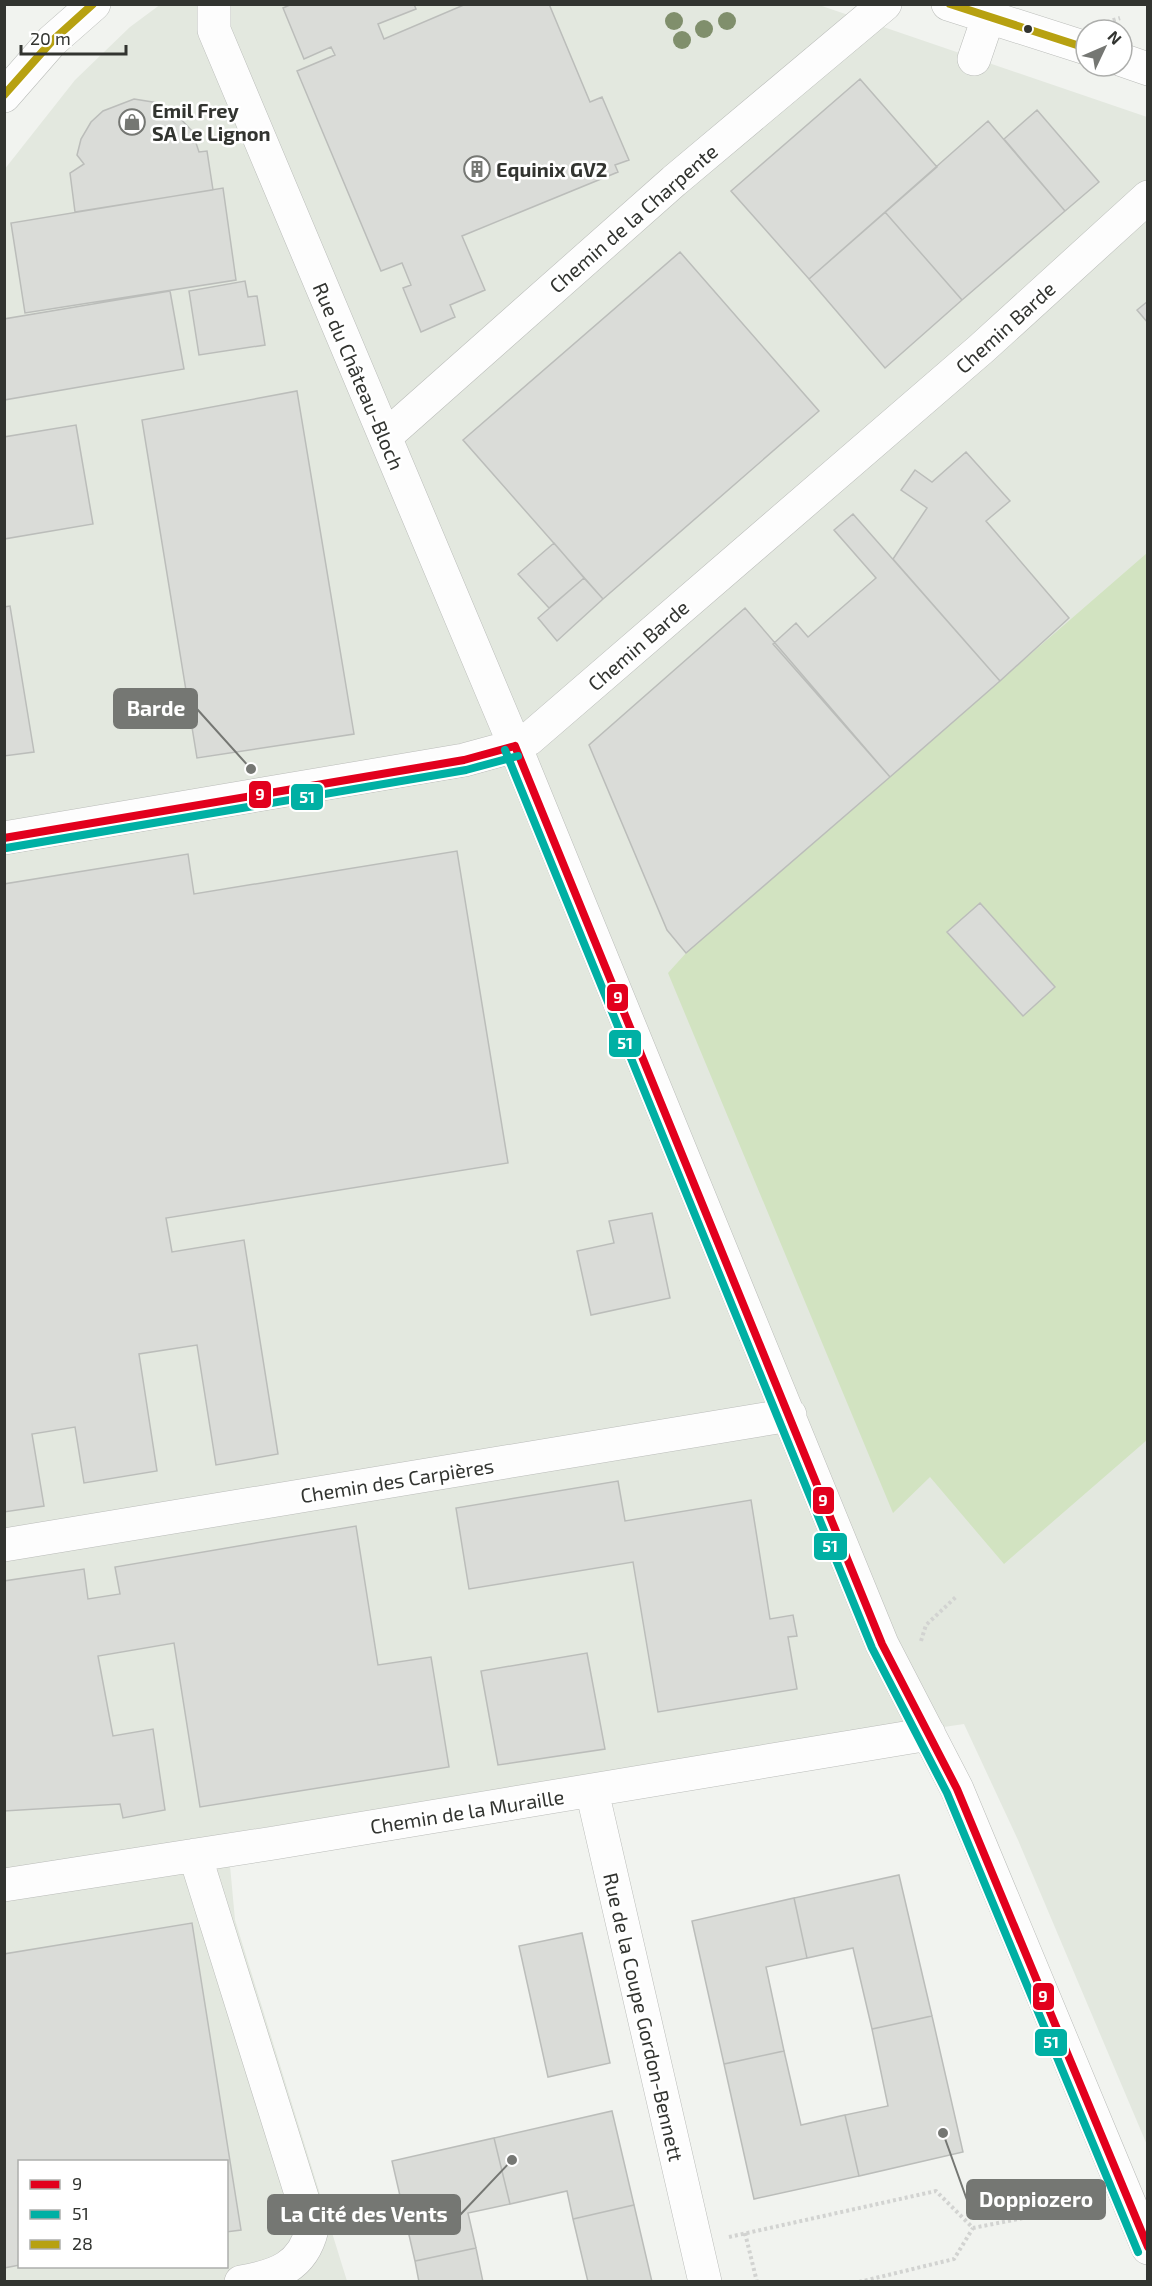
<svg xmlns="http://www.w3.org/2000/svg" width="1152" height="2286" font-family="'Exo 2',sans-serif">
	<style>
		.built { fill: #e3e8df; fill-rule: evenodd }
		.green { fill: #d2e3c1 }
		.building { fill: #dadcd8; stroke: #bbbdba; stroke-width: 1.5 }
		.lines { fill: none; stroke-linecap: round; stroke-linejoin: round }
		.minor-casing { stroke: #babcb9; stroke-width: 34 }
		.path { stroke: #d2d3d1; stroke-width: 4; stroke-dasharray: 3 3; stroke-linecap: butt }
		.minor { stroke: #fdfdfd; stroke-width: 33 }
		.bus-1-casing { stroke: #fff; stroke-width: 12 }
		.bus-2-casing { stroke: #fff; stroke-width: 12 }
		.bus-3-casing { stroke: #fff; stroke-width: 12 }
		.bus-1 { stroke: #e2001d; stroke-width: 8 }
		.bus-2 { stroke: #00b0a4; stroke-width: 8 }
		.bus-3 { stroke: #b7a111; stroke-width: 8 }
		.tree { fill: #808f6c }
		.bus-dot { fill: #323430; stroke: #fff; stroke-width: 2 }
		.labels { text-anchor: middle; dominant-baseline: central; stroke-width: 5; stroke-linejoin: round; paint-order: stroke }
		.poi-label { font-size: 20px; font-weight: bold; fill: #323430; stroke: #fff; text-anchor: start }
		.street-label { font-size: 20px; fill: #323430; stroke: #fff }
		.leader { fill: none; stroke: #757773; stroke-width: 2 }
		.callout-dot { fill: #757773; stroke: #fff; stroke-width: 2 }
		.callout { fill: #757773; stroke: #757773; stroke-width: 2 }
		.callout-label { font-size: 21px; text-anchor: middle; font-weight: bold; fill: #fff }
		.line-badge { stroke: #fff; stroke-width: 2 }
		.badge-label { font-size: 16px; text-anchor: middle; font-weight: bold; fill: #fff }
	</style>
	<rect width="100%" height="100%" fill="#f1f3ef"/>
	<path class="built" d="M 161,4 L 819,5 L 1147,117 L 1147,2145 L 1018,1840 L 964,1724 L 227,1833 L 235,1920 L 347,2281 L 5,2281 L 4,170 L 75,80 L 130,27 ZM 20,2162 L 226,2162 L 226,2266 L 20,2266 Z"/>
	<path class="green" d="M 1147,553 L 1147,1440 L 1004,1564 L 930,1477 L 893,1513 L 668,973 L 686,953 Z"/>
	<path class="building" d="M 292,4 L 414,4 L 416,9 L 378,24 L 384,39 L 466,4 L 549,4 L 590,102 L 602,97 L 629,160 L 615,165 L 618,172 L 462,236 L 485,290 L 450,305 L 455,317 L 421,332 L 403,288 L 411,285 L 402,263 L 381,271 L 297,71 L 335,55 L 331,47 L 304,59 L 283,8 Z
		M 860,79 L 937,167 L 809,279 L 731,191 Z
		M 134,99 L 159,103 L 175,113 L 192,131 L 199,152 L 207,151 L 213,190 L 75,212 L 70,173 L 84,164 L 77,155 L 81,139 L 91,122 L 103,111 Z
		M 1037,110 L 1099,182 L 1065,211 L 1004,139 Z
		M 988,121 L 1065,211 L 962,300 L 885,212 Z
		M 223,188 L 236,280 L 25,313 L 11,223 Z
		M 885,212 L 962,300 L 885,368 L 809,279 Z
		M 680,252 L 819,411 L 603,599 L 463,440 Z
		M 245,281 L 248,297 L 257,296 L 265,345 L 199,355 L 189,291 Z
		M 170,291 L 184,369 L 4,400 L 4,319 Z
		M 1148,301 L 1148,323 L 1137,310 Z
		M 297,391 L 354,734 L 197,758 L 142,420 Z
		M 76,425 L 93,524 L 4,539 L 4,437 Z
		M 966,452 L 1010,501 L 986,521 L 1069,618 L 1000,681 L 893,559 L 927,508 L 901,490 L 915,470 L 932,482 Z
		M 853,514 L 1000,681 L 890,777 L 773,644 L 796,623 L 808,637 L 876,578 L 834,530 Z
		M 554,543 L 584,578 L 549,608 L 518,574 Z
		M 584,578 L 603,599 L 557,641 L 538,618 Z
		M 10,606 L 34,752 L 4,756 L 4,607 Z
		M 745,608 L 890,777 L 686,953 L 667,930 L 589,745 Z
		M 457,851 L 508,1163 L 166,1218 L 172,1252 L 244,1240 L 278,1454 L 216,1465 L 197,1345 L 139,1354 L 157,1471 L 84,1483 L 75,1427 L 32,1434 L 44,1506 L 4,1512 L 4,884 L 188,854 L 194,894 Z
		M 980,903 L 1055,987 L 1023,1016 L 947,932 Z
		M 652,1213 L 670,1298 L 591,1315 L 577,1251 L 614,1243 L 609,1221 Z
		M 618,1481 L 625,1521 L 751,1500 L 770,1619 L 793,1615 L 797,1636 L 788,1637 L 797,1689 L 658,1712 L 633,1562 L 469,1589 L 456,1508 Z
		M 356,1526 L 378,1665 L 431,1657 L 449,1767 L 200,1807 L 174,1643 L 98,1656 L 113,1736 L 153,1729 L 165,1810 L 123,1818 L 120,1804 L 4,1811 L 4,1581 L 84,1569 L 88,1599 L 120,1594 L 115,1567 Z
		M 587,1653 L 605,1749 L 498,1765 L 481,1671 Z
		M 899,1875 L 932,2016 L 872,2029 L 853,1948 L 807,1958 L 794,1898 Z
		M 794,1898 L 807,1958 L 766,1967 L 784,2051 L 724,2064 L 692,1921 Z
		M 192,1923 L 241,2230 L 226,2232 L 226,2162 L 20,2162 L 20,2265 L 4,2268 L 4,1954 Z
		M 582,1933 L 610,2063 L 548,2077 L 519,1946 Z
		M 932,2016 L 963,2152 L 859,2176 L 845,2115 L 888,2106 L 872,2029 Z
		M 784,2051 L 801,2125 L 845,2115 L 859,2176 L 754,2199 L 724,2064 Z
		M 612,2111 L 634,2205 L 573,2219 L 567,2191 L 510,2204 L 494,2138 Z
		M 494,2138 L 510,2204 L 468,2213 L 476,2248 L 415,2261 L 392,2161 Z
		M 634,2205 L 652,2282 L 588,2282 L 573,2219 Z
		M 476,2248 L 483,2282 L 419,2282 L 415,2261 Z"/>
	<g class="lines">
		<g class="minor-casing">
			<path id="minor" d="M 214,4 L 214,30 L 515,746 L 882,1644 L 957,1789 L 1148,2248
				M 948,4 L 1086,48
				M 974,59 L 988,18
				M 1122,60 L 1148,69
				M 4,96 L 52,41 L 94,4
				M 385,437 L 674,181 L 885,4
				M 4,838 L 464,760 L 515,746 L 529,739 L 981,349 L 1148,197
				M 4,1545 L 790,1415
				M 592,1791 L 705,2282
				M 195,1855 L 312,2229 C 303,2267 276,2276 241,2282
				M 4,1885 L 274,1843 L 929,1734"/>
		</g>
		<path class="path" d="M 1107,22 L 1120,18
			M 921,1641 L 926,1625 L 957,1596
			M 745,2233 L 757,2282
			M 729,2237 L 936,2191 L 973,2228 L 1089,2205
			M 859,2282 L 954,2259 L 973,2228"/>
		<use href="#minor" class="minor"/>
		<g class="bus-1-casing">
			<path id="bus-1" d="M 515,746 L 882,1644 L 957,1789 L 1148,2247
				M 4,838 L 464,760 L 515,746"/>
		</g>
		<g class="bus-2-casing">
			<path id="bus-2" d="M 505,750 L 872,1648 L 947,1793 L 1138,2252
				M 6,848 L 466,770 L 518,756"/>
		</g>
		<g class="bus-3-casing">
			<path id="bus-3" d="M 950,4 L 1086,48
				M 4,95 L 52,41 L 93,4"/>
		</g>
		<use href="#bus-1" class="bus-1"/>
		<use href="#bus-2" class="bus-2"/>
		<use href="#bus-3" class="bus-3"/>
	</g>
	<g class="tree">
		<circle cx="674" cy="21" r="9"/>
		<circle cx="727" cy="21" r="9"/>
		<circle cx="704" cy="29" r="9"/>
		<circle cx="682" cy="40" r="9"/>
	</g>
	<defs>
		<g id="shop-ring" transform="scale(1.35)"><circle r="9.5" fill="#fff" stroke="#757773" stroke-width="1.5"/><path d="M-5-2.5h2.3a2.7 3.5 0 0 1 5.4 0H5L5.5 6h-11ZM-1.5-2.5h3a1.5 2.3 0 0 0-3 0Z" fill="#757773"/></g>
		<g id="building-ring" transform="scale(1.35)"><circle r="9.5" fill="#fff" stroke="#757773" stroke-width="1.5"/><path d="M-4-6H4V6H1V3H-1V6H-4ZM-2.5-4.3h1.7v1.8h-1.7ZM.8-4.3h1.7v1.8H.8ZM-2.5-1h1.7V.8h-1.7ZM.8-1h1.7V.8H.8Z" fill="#757773"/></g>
	</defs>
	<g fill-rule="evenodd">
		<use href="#shop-ring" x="132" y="122"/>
		<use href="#building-ring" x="477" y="169"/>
	</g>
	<circle class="bus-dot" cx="1028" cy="29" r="5"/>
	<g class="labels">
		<g class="poi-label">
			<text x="152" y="110">Emil Frey<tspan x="152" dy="23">SA Le Lignon</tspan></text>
			<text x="496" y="169">Equinix GV2</text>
		</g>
		<g class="street-label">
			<text transform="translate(633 218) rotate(-41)">Chemin de la Charpente</text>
			<text transform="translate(1005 327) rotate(-42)">Chemin Barde</text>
			<text transform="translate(359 376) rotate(67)">Rue du Château-Bloch</text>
			<text transform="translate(638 645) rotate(-41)">Chemin Barde</text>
			<text transform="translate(397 1480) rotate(-9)">Chemin des Carpières</text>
			<text transform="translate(467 1811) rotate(-9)">Chemin de la Muraille</text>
			<text transform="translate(644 2017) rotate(77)">Rue de la Coupe Gordon-Bennett</text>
		</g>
	</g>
	<path class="leader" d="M251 769L197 709M943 2133L967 2200M512 2160L460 2215"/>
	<g class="callout-dot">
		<circle cx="251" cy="769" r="6"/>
		<circle cx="943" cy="2133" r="6"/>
		<circle cx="512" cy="2160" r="6"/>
	</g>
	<g class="callout">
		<rect x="114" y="689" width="83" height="39" rx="6"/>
		<rect x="967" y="2180" width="138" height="39" rx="6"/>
		<rect x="268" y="2195" width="192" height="39" rx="6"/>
	</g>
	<g class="callout-label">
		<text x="156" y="716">Barde</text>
		<text x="1036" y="2207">Doppiozero</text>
		<text x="364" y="2222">La Cité des Vents</text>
	</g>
	<g class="line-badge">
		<rect x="248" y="780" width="24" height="29" rx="6" fill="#e2001d"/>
		<rect x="290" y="783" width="34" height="28" rx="6" fill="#00b0a4"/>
		<rect x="606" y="983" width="23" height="29" rx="6" fill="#e2001d"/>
		<rect x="608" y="1029" width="34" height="29" rx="6" fill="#00b0a4"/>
		<rect x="812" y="1486" width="23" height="29" rx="6" fill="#e2001d"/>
		<rect x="813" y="1532" width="35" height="29" rx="6" fill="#00b0a4"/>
		<rect x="1032" y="1982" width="23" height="29" rx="6" fill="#e2001d"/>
		<rect x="1034" y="2028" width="34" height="29" rx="6" fill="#00b0a4"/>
	</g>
	<g class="badge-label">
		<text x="260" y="800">9</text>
		<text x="307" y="803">51</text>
		<text x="618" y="1003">9</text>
		<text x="625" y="1049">51</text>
		<text x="823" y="1506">9</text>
		<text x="830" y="1552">51</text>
		<text x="1043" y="2002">9</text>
		<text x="1051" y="2048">51</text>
	</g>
	<rect width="1152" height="2286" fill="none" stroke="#323430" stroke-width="12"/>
	<rect x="18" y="2160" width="210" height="108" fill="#ffffff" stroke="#adaeac" stroke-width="1.5"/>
	<rect x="30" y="2180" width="30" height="9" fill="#e2001d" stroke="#adaeac" stroke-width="1.5"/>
	<text x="72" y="2190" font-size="18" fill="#323430">9</text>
	<rect x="30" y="2210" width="30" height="9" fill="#00b0a4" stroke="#adaeac" stroke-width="1.5"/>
	<text x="72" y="2220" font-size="18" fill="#323430">51</text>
	<rect x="30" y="2240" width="30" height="9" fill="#b7a111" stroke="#adaeac" stroke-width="1.5"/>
	<text x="72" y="2250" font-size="18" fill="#323430">28</text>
	<g transform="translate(1104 48) rotate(46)"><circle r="28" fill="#ffffff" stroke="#adaeac" stroke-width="1.5"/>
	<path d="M0-4.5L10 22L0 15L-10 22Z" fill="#757773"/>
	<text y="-9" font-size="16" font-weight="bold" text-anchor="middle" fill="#323430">N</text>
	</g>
	<path d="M21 45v9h105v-9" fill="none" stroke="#323430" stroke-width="3"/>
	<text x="30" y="45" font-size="18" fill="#323430" stroke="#ffffff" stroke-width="4.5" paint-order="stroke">20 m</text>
</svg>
